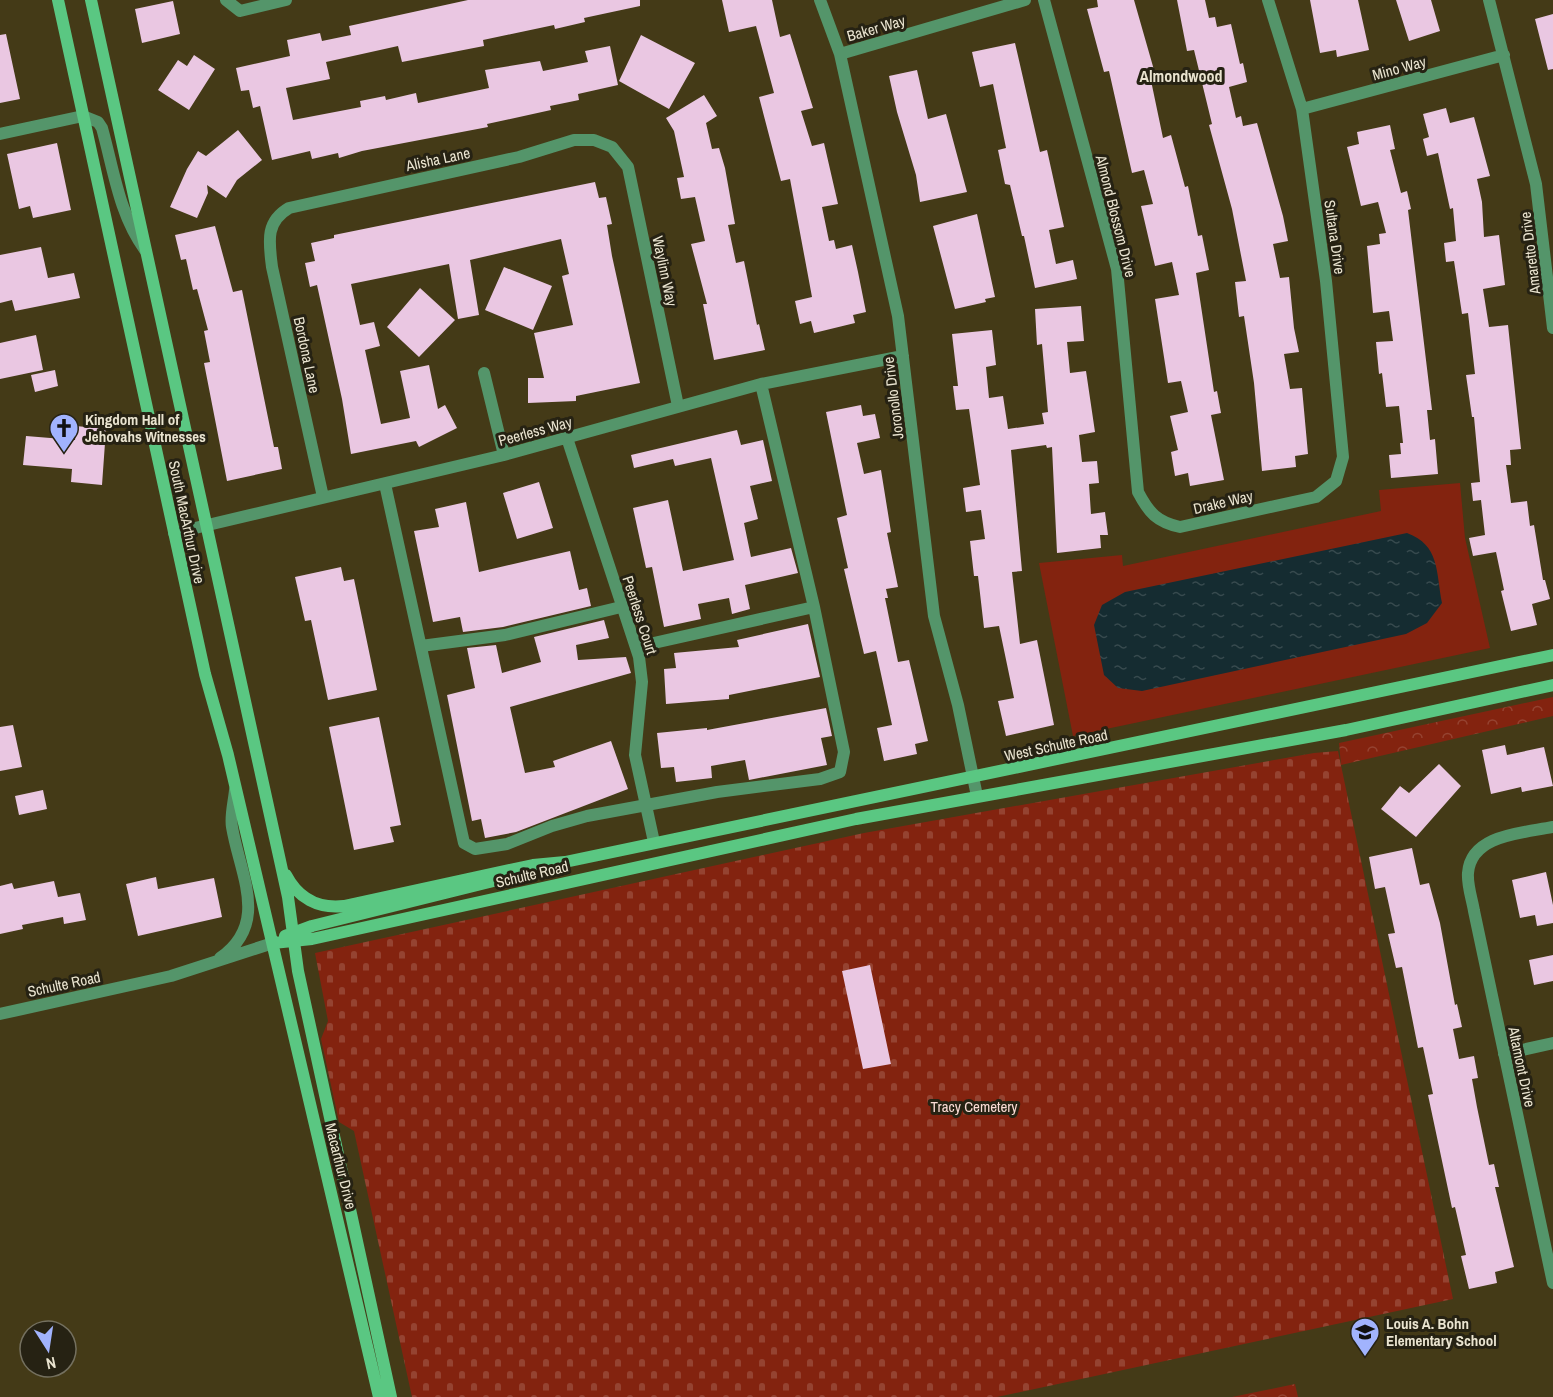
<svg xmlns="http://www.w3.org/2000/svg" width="1553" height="1397" font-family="'Archivo Narrow',sans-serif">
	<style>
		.green { fill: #83230f }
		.cemetery { fill: url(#cemetery-stones) }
		.park { fill: url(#park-crowns) }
		.water { fill: url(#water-ripples) }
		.building { fill: #eac7e2 }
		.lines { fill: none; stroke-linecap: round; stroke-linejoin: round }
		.minor { stroke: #54956a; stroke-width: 12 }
		.tertiary { stroke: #54956a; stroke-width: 12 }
		.secondary { stroke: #5ac782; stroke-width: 12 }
		.labels { text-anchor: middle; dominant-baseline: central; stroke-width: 6; stroke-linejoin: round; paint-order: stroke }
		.street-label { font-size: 15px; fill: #eae4d0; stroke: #262213 }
		.poi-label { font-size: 15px; font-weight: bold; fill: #eae4d0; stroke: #262213; text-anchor: start }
		.park-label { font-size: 15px; fill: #fbdcd5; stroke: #262213 }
		.neighbourhood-label { font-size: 16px; font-weight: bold; fill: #eae4d0; stroke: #262213 }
	</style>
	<defs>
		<pattern id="cemetery-stones" width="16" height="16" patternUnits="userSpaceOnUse" patternTransform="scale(1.5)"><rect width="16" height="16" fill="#83230f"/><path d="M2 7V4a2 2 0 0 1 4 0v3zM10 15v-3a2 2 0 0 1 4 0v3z" fill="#954331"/></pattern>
		<pattern id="park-crowns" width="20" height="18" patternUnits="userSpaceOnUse" patternTransform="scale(1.5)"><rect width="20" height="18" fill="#83230f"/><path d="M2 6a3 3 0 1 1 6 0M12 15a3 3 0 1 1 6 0" fill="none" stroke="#954331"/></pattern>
		<pattern id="water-ripples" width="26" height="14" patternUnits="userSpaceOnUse" patternTransform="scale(1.5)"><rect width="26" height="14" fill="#152c31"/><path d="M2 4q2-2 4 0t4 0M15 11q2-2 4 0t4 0" fill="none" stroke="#374a4e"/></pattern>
	</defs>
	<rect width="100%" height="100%" fill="#443a17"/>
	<path class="green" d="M 1460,483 L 1465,538 L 1490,648 L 1073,736 L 1039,563 L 1122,555 L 1123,566 L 1381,511 L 1379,490 Z"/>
	<path class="cemetery" d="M 1338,751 L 1453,1299 L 997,1397 L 412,1397 L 354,1131 L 339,1122 L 321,1039 L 328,1021 L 315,953 L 864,833 L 1314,753 Z"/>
	<path class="park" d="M 1553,697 L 1553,716 L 1341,765 L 1339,743 Z
		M 1295,1384 L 1298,1397 L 1232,1397 Z"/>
	<path class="water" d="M 1407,533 C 1440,545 1436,572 1442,603 L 1427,623 L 1406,634 L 1142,691 L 1118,688 L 1104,675 L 1094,625 L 1102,605 L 1125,592 Z"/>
	<path class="building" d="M 468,0 L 640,0 L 640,6 L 584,18 L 585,22 L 555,29 L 554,25 L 483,40 L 484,46 L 402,62 L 398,46 L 326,62 L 330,79 L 286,88 L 293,120 L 361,107 L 360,101 L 385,96 L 386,100 L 416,93 L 418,103 L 489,88 L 485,70 L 540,61 L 543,71 L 588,62 L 585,51 L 610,46 L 618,85 L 578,94 L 579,100 L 550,106 L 551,110 L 487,124 L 488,127 L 362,151 L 339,158 L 338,153 L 312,159 L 310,151 L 272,160 L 260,106 L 253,108 L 249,90 L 241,91 L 236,68 L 290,56 L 287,40 L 320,33 L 322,41 L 351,35 L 349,26 Z
		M 722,0 L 772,0 L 780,37 L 790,34 L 813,108 L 801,111 L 812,146 L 824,143 L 838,204 L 822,207 L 829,241 L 834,240 L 836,249 L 852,245 L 858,272 L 866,312 L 853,315 L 855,323 L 814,333 L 811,321 L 800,324 L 795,301 L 812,297 L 790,179 L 781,181 L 759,97 L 774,93 L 756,26 L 729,32 Z
		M 1097,0 L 1134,0 L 1154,70 L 1149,71 L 1163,138 L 1171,135 L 1185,187 L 1188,186 L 1198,236 L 1202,235 L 1209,270 L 1196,273 L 1214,392 L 1217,391 L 1221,413 L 1211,415 L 1224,480 L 1190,486 L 1188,473 L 1175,476 L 1171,452 L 1178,450 L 1170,416 L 1188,412 L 1181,381 L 1168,383 L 1155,299 L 1179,295 L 1172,262 L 1155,266 L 1141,206 L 1153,204 L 1144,170 L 1132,173 L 1109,71 L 1104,72 L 1087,9 L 1098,7 Z
		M 1177,0 L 1205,0 L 1209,18 L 1215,17 L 1217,27 L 1231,24 L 1240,64 L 1243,63 L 1247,82 L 1229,87 L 1236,118 L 1241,116 L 1243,126 L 1257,123 L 1283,216 L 1288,241 L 1273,244 L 1280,278 L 1289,277 L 1294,328 L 1299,352 L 1284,354 L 1290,389 L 1302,388 L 1308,454 L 1295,456 L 1296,467 L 1262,471 L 1254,383 L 1244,316 L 1239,317 L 1235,282 L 1246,281 L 1232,209 L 1209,125 L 1212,124 L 1194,50 L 1187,51 Z
		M 1310,0 L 1358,0 L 1369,50 L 1337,57 L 1336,50 L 1320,53 Z
		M 1396,0 L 1431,0 L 1440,31 L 1409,41 Z
		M 173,1 L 180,34 L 142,43 L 135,9 Z
		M 1553,14 L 1553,69 L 1548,70 L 1535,19 Z
		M 6,34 L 20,99 L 0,103 L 0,35 Z
		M 641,35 L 695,63 L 669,109 L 619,81 Z
		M 1015,43 L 1040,152 L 1047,150 L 1064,227 L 1049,230 L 1056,264 L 1073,260 L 1077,279 L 1035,288 L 1024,236 L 1022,236 L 1010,185 L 1005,184 L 998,150 L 1006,148 L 993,84 L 980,87 L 972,52 Z
		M 194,55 L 215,69 L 189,110 L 158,90 L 178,60 L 187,66 Z
		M 917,70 L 928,119 L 946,114 L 967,192 L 920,202 L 916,175 L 897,112 L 889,76 Z
		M 704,95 L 717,116 L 706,123 L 712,149 L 719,148 L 725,168 L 735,224 L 728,225 L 736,263 L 744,261 L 757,325 L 759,324 L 765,350 L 714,360 L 703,304 L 707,304 L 691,244 L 705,241 L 695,197 L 681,199 L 677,178 L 684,177 L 674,131 L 666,118 Z
		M 1446,108 L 1450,123 L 1474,117 L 1490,176 L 1477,179 L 1482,202 L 1484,237 L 1499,235 L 1505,285 L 1483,289 L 1489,327 L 1508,325 L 1521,449 L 1510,450 L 1511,465 L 1506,465 L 1511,503 L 1527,501 L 1530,526 L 1534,525 L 1543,580 L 1545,580 L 1550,599 L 1532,604 L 1537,625 L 1511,631 L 1501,591 L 1504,590 L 1496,552 L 1473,556 L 1469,538 L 1485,535 L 1481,500 L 1473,501 L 1471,483 L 1480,482 L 1474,417 L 1472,417 L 1466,375 L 1475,374 L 1468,313 L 1462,314 L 1454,261 L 1446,262 L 1444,243 L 1456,241 L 1453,208 L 1450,209 L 1438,153 L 1427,156 L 1423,139 L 1429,137 L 1423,114 Z
		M 1390,125 L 1395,149 L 1390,150 L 1401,193 L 1407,191 L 1411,209 L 1408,210 L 1432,410 L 1427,410 L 1430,440 L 1435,439 L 1438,474 L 1391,478 L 1389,455 L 1401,454 L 1400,443 L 1403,443 L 1399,406 L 1386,407 L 1382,373 L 1379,374 L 1376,342 L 1393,341 L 1389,311 L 1373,313 L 1367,246 L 1380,244 L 1379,234 L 1386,233 L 1378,202 L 1361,206 L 1347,147 L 1359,144 L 1357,132 Z
		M 238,130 L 262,160 L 237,180 L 226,198 L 207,185 L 208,193 L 197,218 L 170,207 L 187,169 L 198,151 L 206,156 Z
		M 57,143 L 71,210 L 33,218 L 30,206 L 19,209 L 7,154 Z
		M 595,182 L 599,198 L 606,197 L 612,224 L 607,225 L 612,256 L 640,383 L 576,396 L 576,401 L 528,403 L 528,378 L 544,378 L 534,333 L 573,325 L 562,276 L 569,274 L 561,239 L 470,260 L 479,315 L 458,319 L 449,264 L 351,284 L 360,325 L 374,322 L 380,346 L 365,350 L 381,424 L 410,418 L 400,371 L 429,365 L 438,409 L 445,405 L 457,428 L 419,447 L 416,441 L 351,454 L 342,399 L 317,285 L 310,287 L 305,263 L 315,261 L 311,243 L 334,238 L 334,235 Z
		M 977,214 L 995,297 L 985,299 L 986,302 L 955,309 L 933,226 Z
		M 215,226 L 233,292 L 242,290 L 274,447 L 278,447 L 282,469 L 227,481 L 204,363 L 210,362 L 204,331 L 208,330 L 197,289 L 193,290 L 186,259 L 181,260 L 175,235 Z
		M 41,247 L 48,278 L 74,273 L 80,298 L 15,311 L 12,300 L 0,303 L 0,255 Z
		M 504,267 L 552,286 L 533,330 L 485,310 Z
		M 420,288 L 455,320 L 419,357 L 387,327 Z
		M 1081,306 L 1084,341 L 1067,342 L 1070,373 L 1086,371 L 1095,432 L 1079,435 L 1082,462 L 1097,461 L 1099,483 L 1089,484 L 1091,514 L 1105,512 L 1108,535 L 1100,535 L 1101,548 L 1057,553 L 1052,447 L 1047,448 L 1046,445 L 1011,450 L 1022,571 L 1012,572 L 1020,644 L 1037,640 L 1054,725 L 1006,736 L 998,701 L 1014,698 L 999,626 L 984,628 L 978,576 L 974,576 L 970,541 L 985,539 L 981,510 L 966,512 L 963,488 L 980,485 L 969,409 L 956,410 L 953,386 L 958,386 L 952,334 L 992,330 L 996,365 L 986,367 L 989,398 L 1003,396 L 1008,429 L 1044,424 L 1042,413 L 1048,412 L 1042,344 L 1037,345 L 1035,309 Z
		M 36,335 L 43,370 L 0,379 L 0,343 Z
		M 55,370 L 58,386 L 35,392 L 31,375 Z
		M 861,405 L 863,416 L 875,414 L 880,438 L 857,443 L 864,474 L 881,470 L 891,532 L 887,533 L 898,587 L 886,589 L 888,598 L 885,598 L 898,662 L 909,660 L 928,741 L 915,744 L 917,754 L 884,761 L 877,728 L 892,725 L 876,651 L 864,654 L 844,569 L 848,568 L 837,518 L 847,515 L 826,412 Z
		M 76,426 L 106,429 L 102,485 L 71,482 L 72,469 L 23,465 L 26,436 L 75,440 Z
		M 737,430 L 741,445 L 763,440 L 772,481 L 750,486 L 758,519 L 744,523 L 751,557 L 791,548 L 798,573 L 745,585 L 750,609 L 732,614 L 729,598 L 698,604 L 701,619 L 664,627 L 652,567 L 646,568 L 633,508 L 668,500 L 683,571 L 734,560 L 711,458 L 675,466 L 673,459 L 634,468 L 631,455 Z
		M 539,482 L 553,528 L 517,539 L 503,493 Z
		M 466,502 L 479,572 L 570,551 L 579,590 L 587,588 L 591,606 L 503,627 L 463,632 L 460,617 L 433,622 L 414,531 L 439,527 L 435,509 Z
		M 341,567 L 344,581 L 354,579 L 377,690 L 328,700 L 311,620 L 305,621 L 295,577 Z
		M 604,620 L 609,638 L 576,645 L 578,660 L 626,657 L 631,673 L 510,707 L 525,773 L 555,767 L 553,761 L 611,741 L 628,789 L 516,832 L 485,838 L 481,819 L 472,821 L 447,695 L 475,688 L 467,648 L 496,645 L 502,673 L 541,662 L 534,637 Z
		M 808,624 L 820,677 L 729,695 L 729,699 L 666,704 L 664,669 L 676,668 L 674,653 L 739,647 L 737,640 Z
		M 826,708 L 832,736 L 821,738 L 827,765 L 749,780 L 745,760 L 711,766 L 712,778 L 676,782 L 674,767 L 661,768 L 657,733 L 707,728 L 707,730 Z
		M 379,717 L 401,825 L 390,827 L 394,842 L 354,850 L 329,727 Z
		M 13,725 L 22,767 L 0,771 L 0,727 Z
		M 1505,745 L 1507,755 L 1544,747 L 1553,786 L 1522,792 L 1521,787 L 1491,794 L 1482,750 Z
		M 1439,764 L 1461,786 L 1416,837 L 1381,809 L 1400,786 L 1409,793 Z
		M 43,790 L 47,809 L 19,815 L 15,796 Z
		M 1412,848 L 1420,885 L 1429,883 L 1440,923 L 1455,1005 L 1457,1004 L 1462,1027 L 1453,1029 L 1459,1059 L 1474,1056 L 1478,1078 L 1472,1079 L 1477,1107 L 1489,1165 L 1494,1164 L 1499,1187 L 1495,1187 L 1514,1267 L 1495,1272 L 1497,1283 L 1469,1289 L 1461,1256 L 1466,1255 L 1455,1207 L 1452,1208 L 1428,1095 L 1433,1094 L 1423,1047 L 1418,1048 L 1402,967 L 1396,968 L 1388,934 L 1395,933 L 1385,887 L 1375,889 L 1369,857 Z
		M 1546,872 L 1553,905 L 1553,923 L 1537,926 L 1535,915 L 1520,918 L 1512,880 Z
		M 156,877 L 158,889 L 214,878 L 222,917 L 138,936 L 126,884 Z
		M 54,881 L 58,897 L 80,893 L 86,920 L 64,924 L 63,917 L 22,925 L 23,929 L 0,934 L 0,886 L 12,883 L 14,889 Z
		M 1553,955 L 1553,981 L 1534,985 L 1529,960 Z
		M 870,965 L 891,1064 L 863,1069 L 842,971 Z"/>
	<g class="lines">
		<path class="minor" d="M 226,0 L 240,11 L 286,0
			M 820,0 L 840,54 L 898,316 L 934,616 L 958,705 L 977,796
			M 1044,0 L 1117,269 L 1138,492 C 1149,513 1157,522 1180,527 L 1316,497 L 1336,481 L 1343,457 L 1326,281 L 1302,109 L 1268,0
			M 1489,0 L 1536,184 L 1553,328
			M 840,54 L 1025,0
			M 1302,109 L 1504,55
			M 0,134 L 83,116 L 98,122 L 102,128 C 114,171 119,214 145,250
			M 484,373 L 504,455
			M 567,438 L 639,657 L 642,682 L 635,755 L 654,842
			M 385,484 L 464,843 L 475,849 L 507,844 L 552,826 L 587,816 L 717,792 L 820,779 L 840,772 L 844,752 L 814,607 L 761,384
			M 323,497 L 272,267 C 269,242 265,222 289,208 L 519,157 L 574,140 L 594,140 L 612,147 L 628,167 L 678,406
			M 174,533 L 504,455 L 761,384 L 903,356
			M 421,646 L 505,635 L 621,607
			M 636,647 L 814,607
			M 1553,827 C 1524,833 1471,834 1468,873 C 1467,885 1472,899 1474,911 L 1553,1283
			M 1504,1054 L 1553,1043"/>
		<path class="tertiary" d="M 220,958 C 270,923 240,875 232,827 C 230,816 234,802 235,790
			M 0,1014 L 171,976 L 273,943"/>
		<path class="secondary" d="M 58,0 L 205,674 L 228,755 L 379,1397
			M 91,0 L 288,897 L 298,971 L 391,1397
			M 286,875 C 298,898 318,909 344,906 L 533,865 L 565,862 L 1553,655
			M 285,936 L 312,926 L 550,867
			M 273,943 L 312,939 L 856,819 L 1346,730 L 1553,685"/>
	</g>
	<defs>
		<g id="church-pin" transform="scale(1.5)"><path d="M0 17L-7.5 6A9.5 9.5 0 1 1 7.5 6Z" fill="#a1b3fd" stroke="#262213"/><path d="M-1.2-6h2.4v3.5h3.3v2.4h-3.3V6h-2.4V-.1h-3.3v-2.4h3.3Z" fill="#111"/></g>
		<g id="school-pin" transform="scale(1.5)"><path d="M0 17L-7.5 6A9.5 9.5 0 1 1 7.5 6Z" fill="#a1b3fd" stroke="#262213"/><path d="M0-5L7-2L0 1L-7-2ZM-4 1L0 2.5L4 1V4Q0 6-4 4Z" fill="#111"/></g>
	</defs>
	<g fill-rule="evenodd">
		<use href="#church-pin" x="64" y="428"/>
		<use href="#school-pin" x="1365" y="1332"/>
	</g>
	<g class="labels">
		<g class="street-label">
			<text transform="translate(876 28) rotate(-16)">Baker Way</text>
			<text transform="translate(1399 68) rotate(-15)">Mino Way</text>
			<text transform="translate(438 159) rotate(-12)">Alisha Lane</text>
			<text transform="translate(1116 216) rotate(76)">Almond Blossom Drive</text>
			<text transform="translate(1335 237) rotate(82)">Sultana Drive</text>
			<text transform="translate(1530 253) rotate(-97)">Amaretto Drive</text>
			<text transform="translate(665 271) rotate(78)">Waylinn Way</text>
			<text transform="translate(307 355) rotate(78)">Bordona Lane</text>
			<text transform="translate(893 398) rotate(-97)">Joronollo Drive</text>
			<text transform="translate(535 431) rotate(-15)">Peerless Way</text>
			<text transform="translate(1223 502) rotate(-13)">Drake Way</text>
			<text transform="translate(187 522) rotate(78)">South MacArthur Drive</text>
			<text transform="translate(640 615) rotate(72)">Peerless Court</text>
			<text transform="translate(1056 745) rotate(-12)">West Schulte Road</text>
			<text transform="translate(532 874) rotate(-13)">Schulte Road</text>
			<text transform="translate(64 984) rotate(-12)">Schulte Road</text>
			<text transform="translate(1522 1067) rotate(78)">Altamont Drive</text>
			<text transform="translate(341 1166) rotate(76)">Macarthur Drive</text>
		</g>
		<g class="poi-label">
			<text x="85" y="419">Kingdom Hall of<tspan x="85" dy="17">Jehovahs Witnesses</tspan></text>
			<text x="1386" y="1323">Louis A. Bohn<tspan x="1386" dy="17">Elementary School</tspan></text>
		</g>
		<g class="park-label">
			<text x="974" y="1106">Tracy Cemetery</text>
		</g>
		<g class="neighbourhood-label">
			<text x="1181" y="76">Almondwood</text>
		</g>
	</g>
	<g transform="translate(48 1349) rotate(168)"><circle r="28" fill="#262213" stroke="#74705f" stroke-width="1.5"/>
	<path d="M0-4.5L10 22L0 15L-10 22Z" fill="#a1b3fd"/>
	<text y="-9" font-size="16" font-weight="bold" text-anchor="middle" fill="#eae4d0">N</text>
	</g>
</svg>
